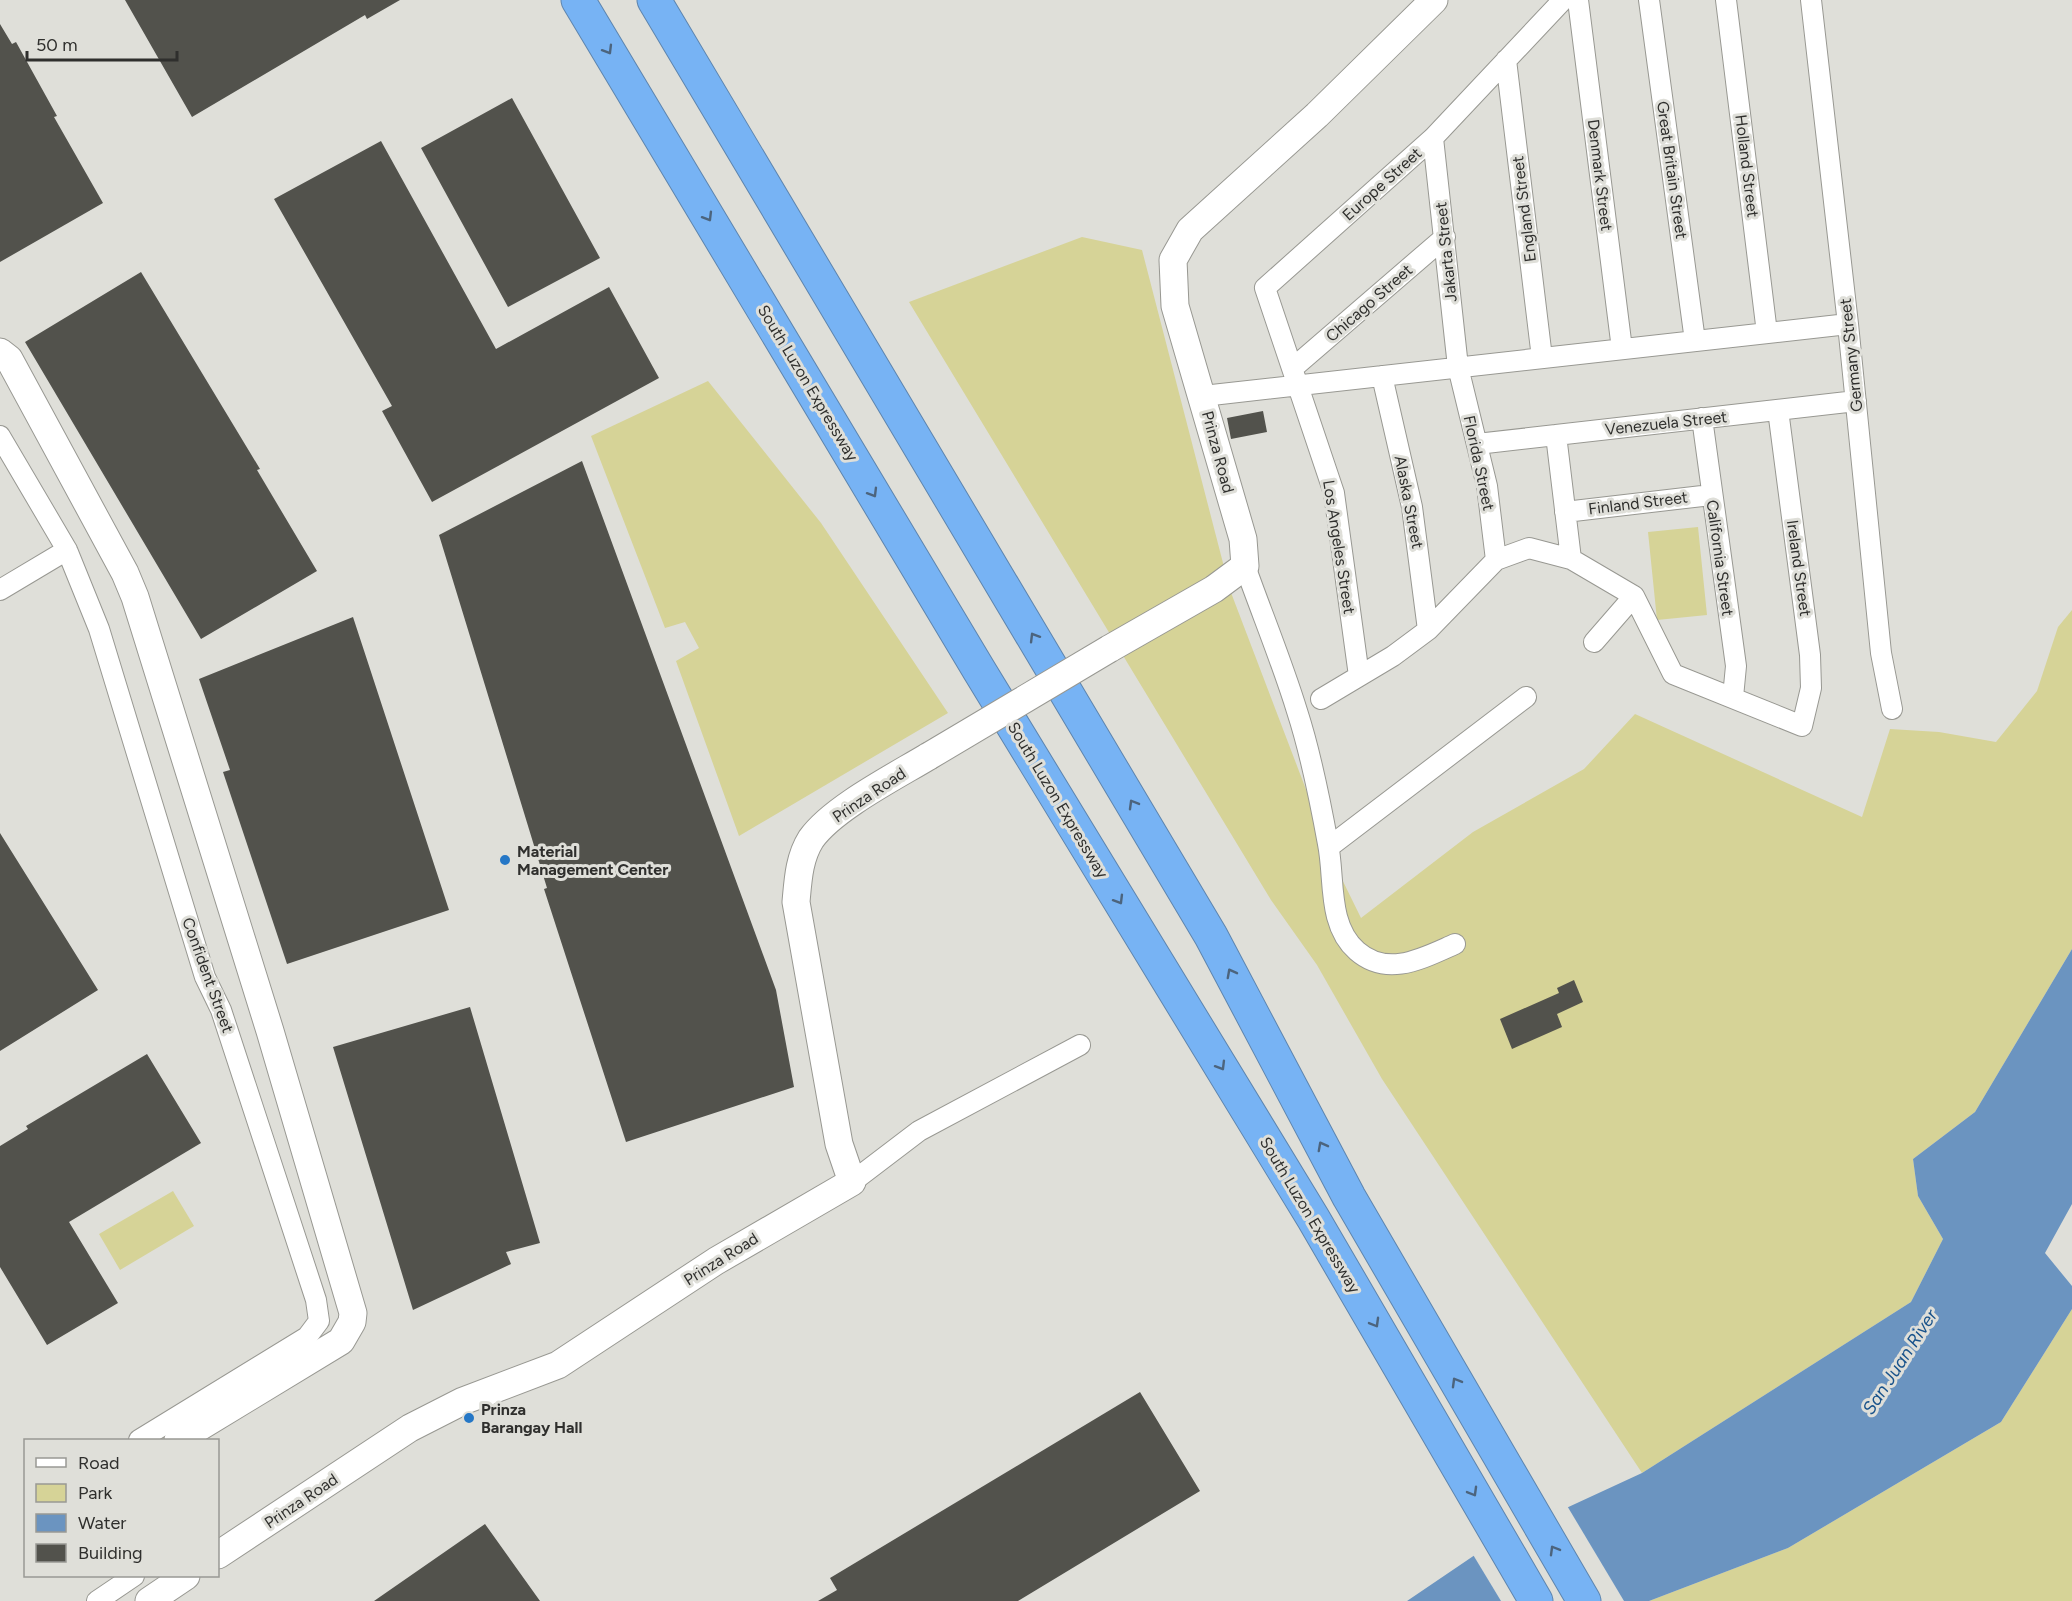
<svg xmlns="http://www.w3.org/2000/svg" width="2072" height="1601" font-family="Figtree,sans-serif">
	<style>
		.green { fill: #d6d397 }
		.water { fill: #6b94c0 }
		.pier { fill: #dfdfd9 }
		.building { fill: #52524c }
		.lines { fill: none; stroke-linecap: round; stroke-linejoin: round }
		.street-casing { stroke: #989892; stroke-width: 22 }
		.secondary-casing { stroke: #989892; stroke-width: 29 }
		.highway-casing { stroke: #5e85ae; stroke-width: 35 }
		.street { stroke: #fff; stroke-width: 20 }
		.secondary { stroke: #fff; stroke-width: 27 }
		.highway { stroke: #77b3f4; stroke-width: 33 }
		.secondary-bridge-casing { stroke: #989892; stroke-width: 29; stroke-linecap: butt }
		.secondary-bridge { stroke: #fff; stroke-width: 27 }
		.oneway { stroke: #4c647d }
		.poi-dot { fill: #2577c6; stroke: #dfdfd9; stroke-width: 2 }
		.labels { text-anchor: middle; dominant-baseline: central; stroke-width: 6; stroke-linejoin: round; paint-order: stroke }
		.street-label { font-size: 16px; fill: #2f2f2d; stroke: #dfdfd9 }
		.poi-label { font-size: 16px; font-weight: bold; fill: #2f2f2d; stroke: #dfdfd9; text-anchor: start }
		.water-label { font-size: 18px; font-style: italic; fill: #19538b; stroke: #dfdfd9 }
	</style>
	<rect width="100%" height="100%" fill="#dfdfd9"/>
	<path class="green" d="M 1082,237 L 1142,250 L 1230,590 L 1334,863 L 1361,918 L 1473,832 L 1584,769 L 1635,714 L 1862,817 L 1890,729 L 1939,732 L 1996,742 L 2037,691 L 2058,627 L 2072,610 L 2072,949 L 1975,1112 L 1913,1159 L 1918,1196 L 1943,1239 L 1911,1302 L 1642,1473 L 1382,1079 L 1317,965 L 1271,900 L 909,302 Z
		M 708,381 L 821,523 L 948,713 L 739,836 L 676,661 L 699,648 L 685,622 L 665,628 L 591,436 Z
		M 1698,527 L 1707,615 L 1657,620 L 1648,532 Z
		M 173,1191 L 194,1226 L 120,1270 L 99,1234 Z
		M 2072,1309 L 2072,1601 L 1649,1601 L 1788,1548 L 2001,1422 Z"/>
	<path class="water" d="M 2072,949 L 2072,1204 L 2045,1253 L 2072,1286 L 2072,1309 L 2001,1422 L 1788,1548 L 1649,1601 L 1407,1601 L 1497,1540 L 1642,1473 L 1911,1302 L 1943,1239 L 1918,1196 L 1913,1159 L 1975,1112 Z"/>
	<path class="pier" d="M 1566,1504 L 1624,1601 L 1501,1601 L 1472,1553 L 1495,1538 Z"/>
	<path class="building" d="M 125,0 L 400,0 L 367,19 L 365,15 L 192,117 Z
		M 0,24 L 12,44 L 16,42 L 57,116 L 54,117 L 103,203 L 0,262 Z
		M 512,98 L 600,258 L 508,307 L 421,148 Z
		M 381,141 L 496,349 L 609,287 L 659,378 L 432,502 L 382,411 L 392,406 L 274,199 Z
		M 141,272 L 260,469 L 257,470 L 317,571 L 201,639 L 25,342 Z
		M 1263,411 L 1267,432 L 1231,439 L 1227,418 Z
		M 582,461 L 776,990 L 794,1087 L 626,1142 L 544,889 L 547,888 L 439,535 Z
		M 353,617 L 449,910 L 287,964 L 223,772 L 230,770 L 199,679 Z
		M 0,833 L 98,990 L 0,1051 Z
		M 1574,980 L 1583,1002 L 1557,1014 L 1562,1027 L 1512,1049 L 1500,1019 L 1559,993 L 1557,988 Z
		M 470,1007 L 540,1243 L 506,1252 L 511,1264 L 413,1310 L 333,1047 Z
		M 147,1054 L 201,1143 L 69,1222 L 118,1303 L 47,1345 L 0,1267 L 0,1146 L 28,1129 L 26,1126 Z
		M 1140,1392 L 1200,1491 L 1018,1601 L 818,1601 L 837,1590 L 830,1578 Z
		M 485,1524 L 540,1601 L 374,1601 Z"/>
	<g class="lines">
		<g class="street-casing">
			<path id="street" d="M 1578,0 L 1622,349
				M 1649,0 L 1695,341
				M 1726,0 L 1767,333
				M 1811,0 L 1848,324 L 1881,653 L 1892,709
				M 1506,60 L 1542,358
				M 1433,138 L 1458,367 L 1487,486 L 1496,560
				M 1293,368 L 1445,237
				M 1382,376 L 1412,507 L 1428,630
				M 1203,396 L 1848,324
				M 1702,418 L 1736,666 L 1733,697
				M 1556,435 L 1571,559
				M 0,436 L 67,550 L 99,629 L 205,977 L 221,1010 L 316,1300 L 319,1321 L 307,1337 L 139,1440
				M 1477,444 L 1856,401
				M 1565,512 L 1711,495
				M 1245,566 C 1262,614 1282,662 1297,711 C 1311,754 1320,800 1328,844 C 1335,878 1327,925 1357,951 C 1388,978 1423,958 1455,944
				M 0,590 L 67,550
				M 1594,642 L 1634,596
				M 1359,676 L 1334,493 L 1265,288 L 1433,138 L 1563,0
				M 1321,699 L 1393,656 L 1428,630 L 1496,560 L 1529,548 L 1571,559 L 1634,596 L 1673,674 L 1802,726 L 1811,688 L 1810,655 L 1778,410
				M 1329,847 L 1526,697
				M 852,1182 L 919,1131 L 1080,1045
				M 97,1601 L 134,1576"/>
		</g>
		<g class="secondary-casing">
			<path id="secondary" d="M 0,352 L 9,359 L 125,573 L 135,597 L 270,1031 L 353,1313 L 352,1322 L 341,1341 L 178,1440
				M 1109,649 L 1214,589 L 1245,566 L 1243,539 L 1175,306 L 1173,260 L 1190,230 L 1317,115 L 1434,0
				M 218,1555 L 410,1428 L 463,1401 L 558,1365 L 716,1261 L 852,1182 L 839,1144 L 796,902 C 798,880 799,858 811,839 C 833,808 896,776 929,756
				M 149,1601 L 186,1576"/>
		</g>
		<g class="highway-casing">
			<path id="highway" d="M 578,0 L 979,670 L 1313,1218 L 1536,1601
				M 654,0 L 1211,936 L 1349,1197 L 1584,1601"/>
		</g>
		<use href="#street" class="street"/>
		<use href="#secondary" class="secondary"/>
		<use href="#highway" class="highway"/>
		<g class="secondary-bridge-casing">
			<path id="secondary-bridge" d="M 929,756 L 1109,649"/>
		</g>
		<use href="#secondary-bridge" class="secondary-bridge"/>
	</g>
	<defs><path id="oneway-chevron" d="M-2-3.5L2.5 0L-2 3.5" fill="none" stroke-width="1.6" stroke-linecap="round" stroke-linejoin="round" transform="scale(1.5)"/></defs>
	<g class="oneway">
		<use href="#oneway-chevron" transform="translate(608 50) rotate(59)"/>
		<use href="#oneway-chevron" transform="translate(708 217) rotate(59)"/>
		<use href="#oneway-chevron" transform="translate(873 493) rotate(59)"/>
		<use href="#oneway-chevron" transform="translate(1034 637) rotate(-121)"/>
		<use href="#oneway-chevron" transform="translate(1133 804) rotate(-120)"/>
		<use href="#oneway-chevron" transform="translate(1119 900) rotate(59)"/>
		<use href="#oneway-chevron" transform="translate(1231 973) rotate(-118)"/>
		<use href="#oneway-chevron" transform="translate(1221 1066) rotate(59)"/>
		<use href="#oneway-chevron" transform="translate(1322 1146) rotate(-118)"/>
		<use href="#oneway-chevron" transform="translate(1375 1323) rotate(60)"/>
		<use href="#oneway-chevron" transform="translate(1456 1382) rotate(-120)"/>
		<use href="#oneway-chevron" transform="translate(1473 1492) rotate(60)"/>
		<use href="#oneway-chevron" transform="translate(1554 1550) rotate(-120)"/>
	</g>
	<g class="poi-dot">
		<circle cx="505" cy="860" r="6"/>
		<circle cx="469" cy="1418" r="6"/>
	</g>
	<g class="labels">
		<g class="street-label">
			<text transform="translate(1747 166) rotate(83)">Holland Street</text>
			<text transform="translate(1672 170) rotate(82)">Great Britain Street</text>
			<text transform="translate(1600 175) rotate(83)">Denmark Street</text>
			<text transform="translate(1382 184) rotate(-42)">Europe Street</text>
			<text transform="translate(1524 209) rotate(-97)">England Street</text>
			<text transform="translate(1446 252) rotate(-96)">Jakarta Street</text>
			<text transform="translate(1369 303) rotate(-41)">Chicago Street</text>
			<text transform="translate(1851 355) rotate(-96)">Germany Street</text>
			<text transform="translate(808 383) rotate(59)">South Luzon Expressway</text>
			<text transform="translate(1666 423) rotate(-6)">Venezuela Street</text>
			<text transform="translate(1218 452) rotate(75)">Prinza Road</text>
			<text transform="translate(1479 463) rotate(78)">Florida Street</text>
			<text transform="translate(1409 502) rotate(79)">Alaska Street</text>
			<text transform="translate(1638 503) rotate(-7)">Finland Street</text>
			<text transform="translate(1339 547) rotate(81)">Los Angeles Street</text>
			<text transform="translate(1720 558) rotate(82)">California Street</text>
			<text transform="translate(1799 568) rotate(82)">Ireland Street</text>
			<text transform="translate(869 795) rotate(-34)">Prinza Road</text>
			<text transform="translate(1058 800) rotate(59)">South Luzon Expressway</text>
			<text transform="translate(208 975) rotate(70)">Confident Street</text>
			<text transform="translate(1310 1215) rotate(59)">South Luzon Expressway</text>
			<text transform="translate(721 1259) rotate(-32)">Prinza Road</text>
			<text transform="translate(301 1501) rotate(-34)">Prinza Road</text>
		</g>
		<g class="poi-label">
			<text x="517" y="851">Material<tspan x="517" dy="18">Management Center</tspan></text>
			<text x="481" y="1409">Prinza<tspan x="481" dy="18">Barangay Hall</tspan></text>
		</g>
		<g class="water-label">
			<text transform="translate(1900 1362) rotate(-57)">San Juan River</text>
		</g>
	</g>
	<rect x="24" y="1439" width="195" height="138" fill="#dfdfd9" stroke="#999994" stroke-width="1.5"/>
	<rect x="36" y="1458" width="30" height="9" fill="#ffffff" stroke="#999994" stroke-width="1.5"/>
	<text x="78" y="1469" font-size="18" fill="#2f2f2d">Road</text>
	<rect x="36" y="1484" width="30" height="18" fill="#d6d397" stroke="#999994" stroke-width="1.5"/>
	<text x="78" y="1499" font-size="18" fill="#2f2f2d">Park</text>
	<rect x="36" y="1514" width="30" height="18" fill="#6b94c0" stroke="#999994" stroke-width="1.5"/>
	<text x="78" y="1529" font-size="18" fill="#2f2f2d">Water</text>
	<rect x="36" y="1544" width="30" height="18" fill="#52524c" stroke="#999994" stroke-width="1.5"/>
	<text x="78" y="1559" font-size="18" fill="#2f2f2d">Building</text>
	<path d="M27 51v9h150v-9" fill="none" stroke="#2f2f2d" stroke-width="3"/>
	<text x="36" y="51" font-size="18" fill="#2f2f2d" stroke="#dfdfd9" stroke-width="4.5" paint-order="stroke">50 m</text>
</svg>
